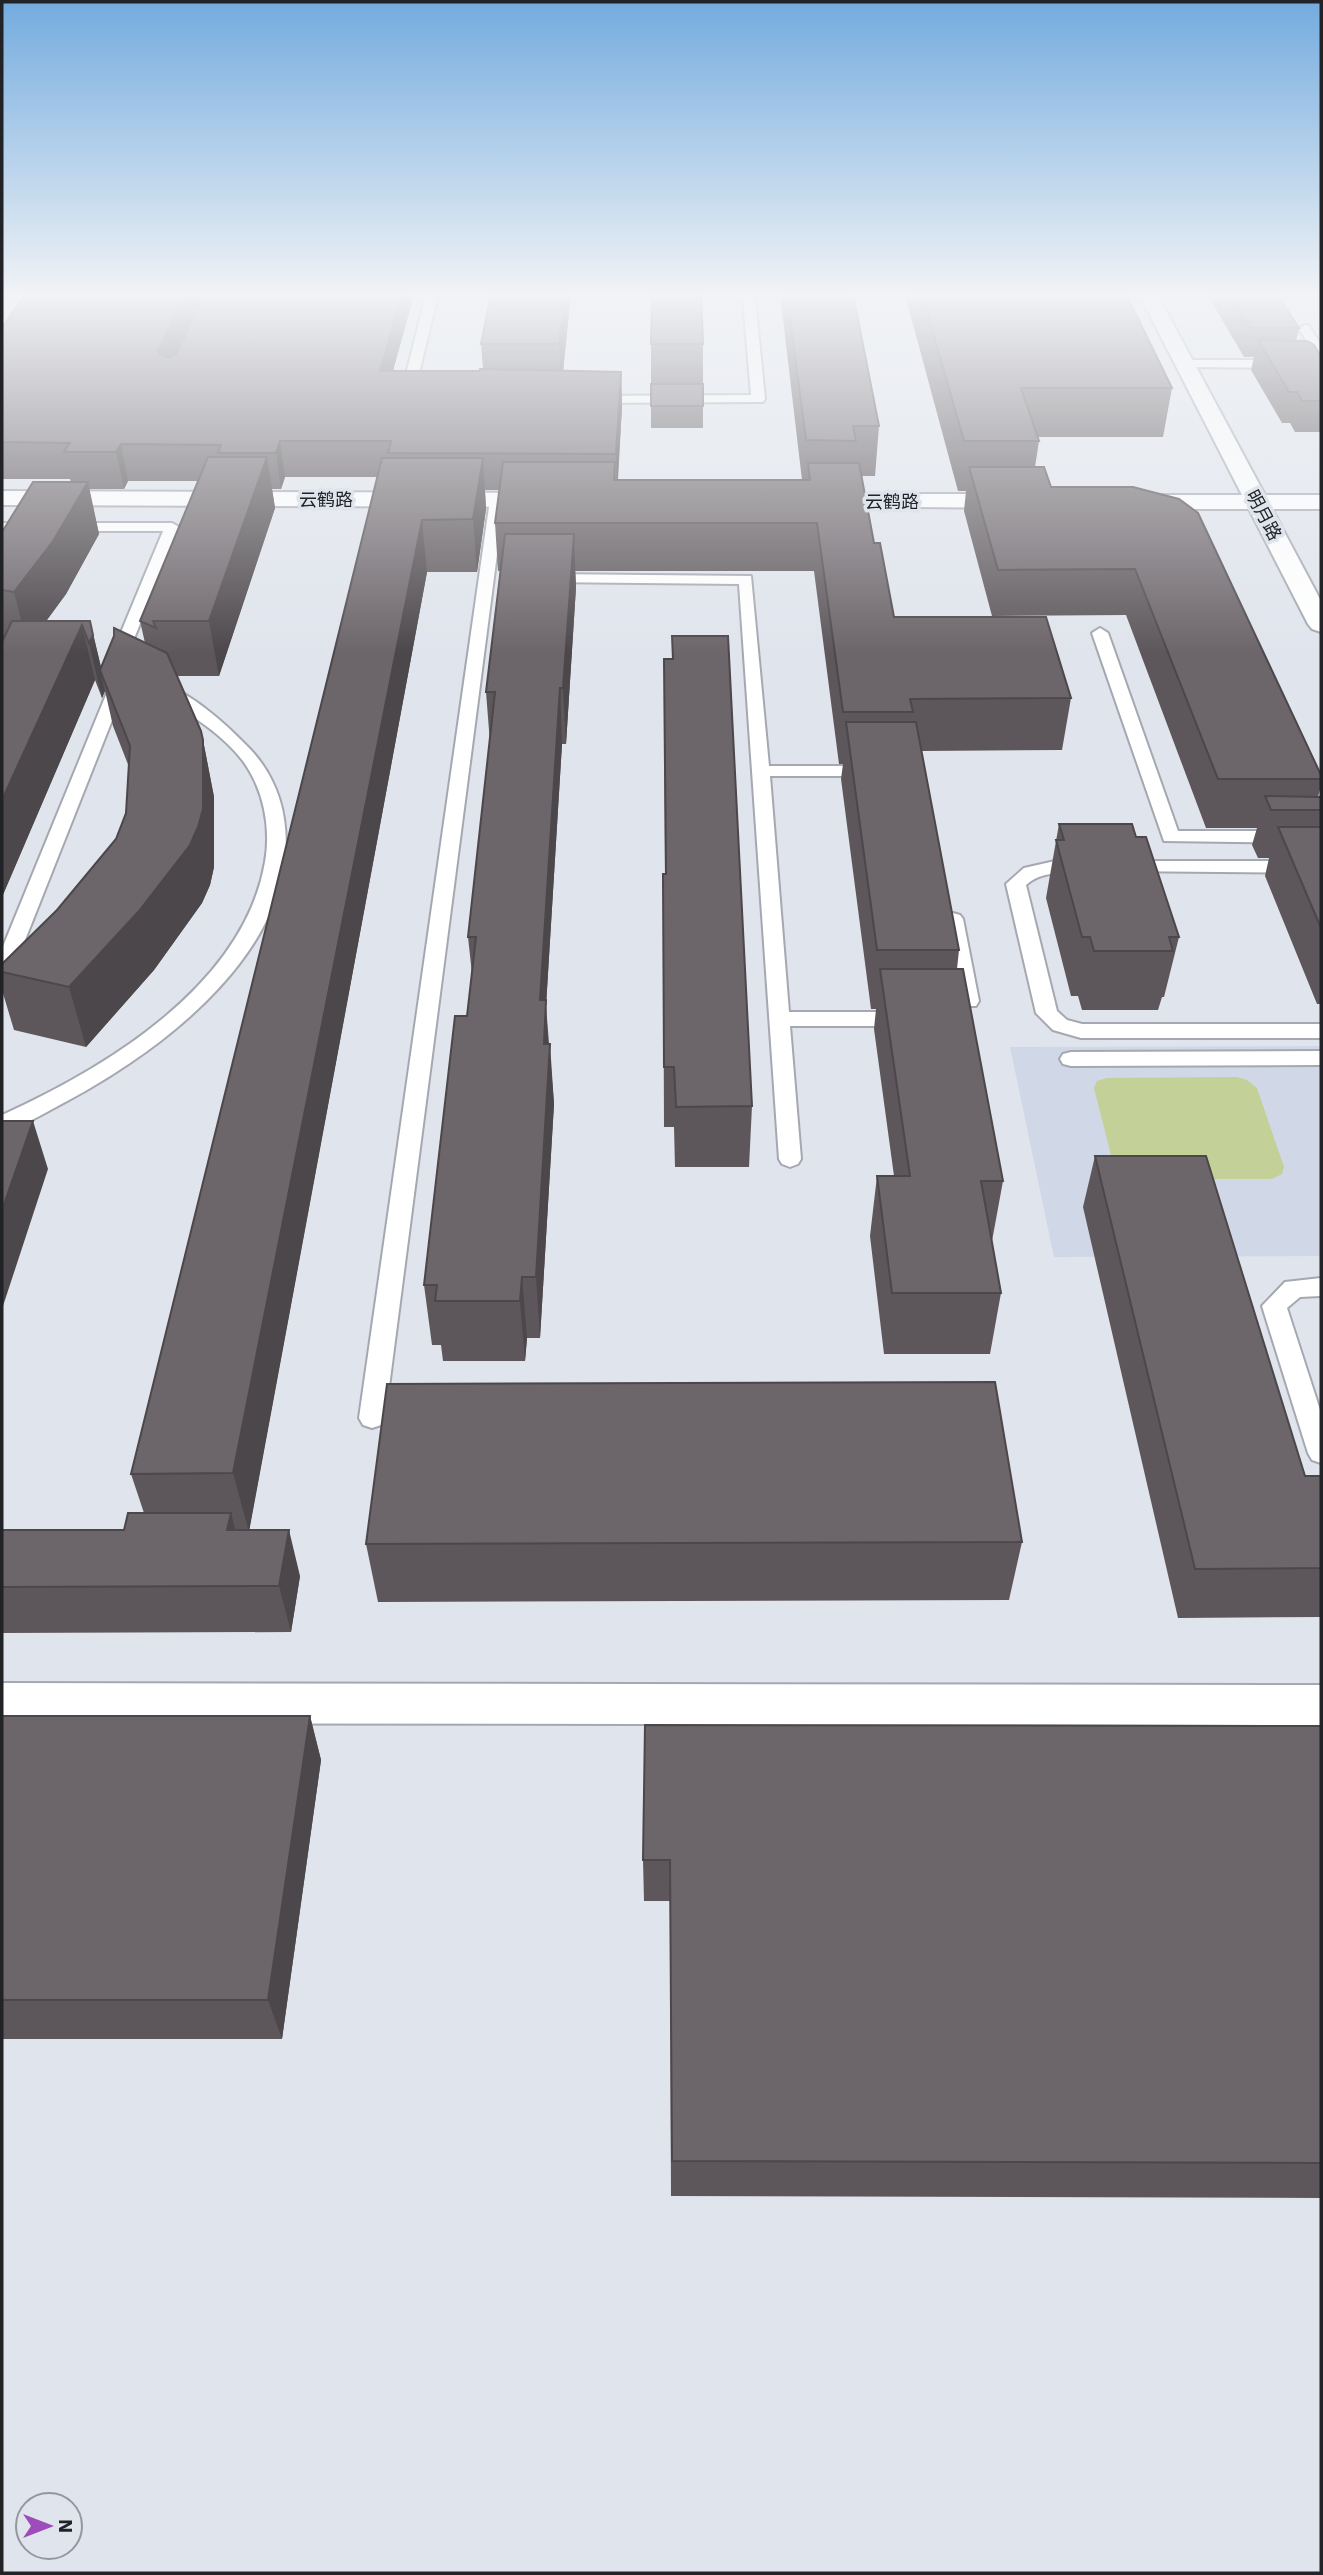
<svg xmlns="http://www.w3.org/2000/svg" width="1323" height="2575" font-family="'Work Sans','Noto Sans SC',sans-serif">
	<style>
		.built { fill: #d0d7e6 }
		.green { fill: #c3d098 }
		.lines { fill: none; stroke-linecap: round; stroke-linejoin: round }
		.service-casing { stroke: #a5a8b0; stroke-width: 4 }
		.minor-casing { stroke: #a5a8b0; stroke-width: 4 }
		.service { fill: #fff; fill-rule: evenodd }
		.minor { fill: #fff; fill-rule: evenodd }
		.wall { fill: #5d575b; fill-rule: evenodd }
		.shaded-wall { fill: #4c474a }
		.building { fill: #6c656a; stroke: #4c474a; stroke-width: 2 }
		.labels { text-anchor: middle; dominant-baseline: central; stroke-width: 7; stroke-linejoin: round; paint-order: stroke }
		.far-street-label { font-size: 18px; fill: #212326; stroke: #e0e4ec }
	</style>
	<rect width="100%" height="100%" fill="#e0e4ec"/>
	<path class="built" d="M 1321,1046 L 1321,1256 L 1054,1257 L 1010,1047 Z"/>
	<path class="green" d="M 1237,1077 L 1247,1080 L 1257,1088 L 1284,1167 L 1282,1174 L 1272,1179 L 1133,1179 L 1114,1167 L 1094,1088 L 1097,1081 L 1107,1078 Z"/>
	<g class="lines">
		<g class="service-casing">
			<path id="service" d="M 2,294 L 61,294 L 63,296 L 57,300 L 2,301 Z
				M 375,294 L 947,294 L 948,295 L 942,299 L 755,299 L 765,399 L 763,402 L 589,403 L 582,399 L 584,396 L 751,395 L 743,299 L 437,299 L 414,394 L 420,398 L 407,402 L 400,398 L 425,299 L 380,299 L 376,298 Z
				M 1089,294 L 1154,294 L 1155,295 L 1149,299 L 1094,299 L 1090,298 Z
				M 1305,325 L 1309,326 L 1321,345 L 1321,358 L 1317,357 L 1299,329 Z
				M 1185,360 L 1321,360 L 1321,368 L 1180,367 L 1179,364 Z
				M 497,496 L 504,500 L 385,1418 L 381,1425 L 372,1428 L 363,1425 L 359,1418 L 490,500 Z
				M 2,523 L 172,523 L 179,527 L 121,671 L 124,690 L 12,973 L 9,977 L 2,979 L 2,949 L 108,690 L 105,671 L 163,531 L 2,531 Z
				M 545,574 L 751,576 L 769,766 L 875,766 L 884,771 L 875,776 L 770,776 L 789,1012 L 906,1012 L 913,1014 L 917,1019 L 913,1024 L 906,1026 L 790,1026 L 801,1159 L 798,1164 L 790,1167 L 782,1164 L 779,1159 L 739,584 L 540,582 L 537,579 L 540,576 Z
				M 1100,628 L 1108,633 L 1178,831 L 1321,831 L 1321,843 L 1164,841 L 1092,633 Z
				M 161,684 C 189,691 226,724 246,745 C 266,764 280,791 284,819 C 303,944 166,1048 69,1100 C 48,1111 25,1126 2,1131 L 2,1115 C 106,1068 244,985 265,862 C 271,828 264,790 243,761 C 220,731 186,712 155,693 L 153,689 Z
				M 1055,861 L 1083,861 L 1093,867 C 1080,881 1049,864 1026,885 L 1057,1011 L 1067,1020 L 1082,1024 L 1321,1024 L 1321,1038 L 1081,1038 L 1053,1030 L 1036,1013 L 1006,884 L 1024,868 Z
				M 1122,861 L 1321,861 L 1321,873 L 1115,871 L 1112,867 Z
				M 953,913 L 960,915 L 963,919 L 979,1001 L 976,1006 L 962,1006 L 959,1001 L 943,919 L 946,915 Z
				M 1321,1051 L 1321,1065 L 1071,1066 L 1063,1064 L 1060,1059 L 1063,1054 L 1071,1052 Z
				M 1321,1278 L 1321,1296 L 1300,1297 L 1287,1308 L 1321,1413 L 1321,1463 L 1312,1460 L 1308,1453 L 1262,1306 L 1285,1282 Z"/>
		</g>
		<g class="minor-casing">
			<path id="minor" d="M 1139,294 L 1157,294 L 1265,495 L 1321,495 L 1321,509 L 1272,509 L 1321,601 L 1321,632 L 1312,629 L 1308,624 L 1249,509 L 1131,509 L 1123,507 L 1120,502 L 1123,497 L 1131,495 L 1242,495 Z
				M 2,491 L 549,493 L 557,495 L 560,500 L 557,505 L 549,507 L 2,505 Z
				M 816,494 L 1018,494 L 1026,496 L 1029,501 L 1026,506 L 1018,508 L 808,506 L 805,501 L 808,496 Z
				M 2,1683 L 1321,1685 L 1321,1725 L 2,1723 Z"/>
		</g>
		<use href="#service" class="service"/>
		<use href="#minor" class="minor"/>
	</g>
	<path class="wall" d="M 25,294 L 201,294 L 201,299 L 204,294 L 411,294 L 412,302 L 393,371 L 479,371 L 483,369 L 481,344 L 491,294 L 570,294 L 570,302 L 563,371 L 621,372 L 622,406 L 618,480 L 802,480 L 781,302 L 781,294 L 853,294 L 879,426 L 875,476 L 862,476 L 874,543 L 894,617 L 1071,698 L 1062,750 L 921,751 L 959,950 L 957,969 L 1003,1181 L 992,1241 L 1001,1293 L 990,1354 L 884,1354 L 870,1236 L 877,1176 L 894,1176 L 874,1029 L 876,1009 L 871,1009 L 841,779 L 843,764 L 839,764 L 814,571 L 575,571 L 576,587 L 566,744 L 562,744 L 546,1006 L 554,1104 L 540,1338 L 527,1338 L 525,1361 L 443,1361 L 441,1345 L 432,1345 L 424,1285 L 467,1016 L 472,974 L 468,937 L 490,743 L 486,692 L 500,571 L 498,571 L 495,523 L 499,490 L 485,490 L 486,509 L 477,572 L 427,572 L 249,1530 L 300,1576 L 291,1632 L 2,1633 L 2,1530 L 124,1530 L 144,1513 L 131,1474 L 377,477 L 285,477 L 281,489 L 272,489 L 275,508 L 219,676 L 177,676 L 203,740 L 214,797 L 214,867 L 210,885 L 202,903 L 154,970 L 86,1047 L 14,1030 L 2,990 L 2,964 L 57,910 L 116,839 L 126,813 L 129,767 L 113,726 L 105,691 L 102,698 L 95,680 L 2,897 L 2,532 L 71,482 L 70,479 L 2,479 L 2,328 ZM 128,481 L 198,481 L 140,621 L 145,643 L 101,667 L 90,621 L 46,621 L 66,594 L 99,534 L 89,489 L 124,489 Z
		M 908,294 L 1126,294 L 1172,388 L 1163,437 L 1037,437 L 1039,441 L 1035,467 L 1051,487 L 1133,487 L 1321,775 L 1321,786 L 1318,797 L 1321,797 L 1321,1004 L 1317,1004 L 1265,876 L 1269,858 L 1258,858 L 1252,845 L 1257,828 L 1206,828 L 1126,615 L 992,616 L 964,511 L 966,491 L 958,491 L 907,302 Z
		M 1207,294 L 1277,294 L 1299,328 L 1296,341 L 1321,356 L 1321,432 L 1295,432 L 1290,423 L 1282,423 L 1251,370 L 1254,357 L 1244,357 Z
		M 651,344 L 703,344 L 703,428 L 651,428 Z
		M 672,636 L 752,1106 L 749,1167 L 675,1167 L 674,1127 L 664,1127 L 663,874 L 665,874 L 664,659 L 672,659 Z
		M 1059,824 L 1179,937 L 1164,997 L 1162,997 L 1158,1010 L 1082,1010 L 1078,996 L 1071,996 L 1046,898 Z
		M 1095,1156 L 1305,1476 L 1321,1476 L 1321,1617 L 1178,1618 L 1083,1207 Z
		M 1022,1542 L 1009,1600 L 378,1602 L 366,1544 Z
		M 2,1716 L 310,1716 L 321,1760 L 282,2039 L 2,2039 Z
		M 1321,1726 L 1321,2198 L 671,2196 L 670,1901 L 644,1901 L 643,1860 Z"/>
	<path class="shaded-wall" d="M 185,294 L 201,294 L 202,302 L 165,385 L 158,351 Z
		M 402,294 L 411,294 L 412,302 L 383,406 L 380,371 Z
		M 565,294 L 570,294 L 570,302 L 561,392 L 559,344 Z
		M 621,372 L 622,406 L 617,490 L 616,454 Z
		M 280,441 L 285,477 L 281,489 L 276,453 Z
		M 121,444 L 128,481 L 124,489 L 116,452 Z
		M 267,457 L 275,508 L 219,676 L 209,621 Z
		M 483,458 L 486,509 L 477,572 L 473,519 Z
		M 88,482 L 99,534 L 66,594 L 28,646 L 14,592 Z
		M 422,520 L 427,572 L 249,1532 L 233,1473 Z
		M 574,534 L 576,587 L 566,744 L 563,688 Z
		M 90,621 L 103,676 L 100,670 L 105,691 L 102,698 L 89,643 Z
		M 82,625 L 95,680 L 2,897 L 2,800 Z
		M 560,688 L 562,744 L 546,1006 L 549,1060 L 550,1044 L 554,1104 L 540,1338 L 536,1277 L 540,1000 Z
		M 203,740 L 214,797 L 214,867 L 210,885 L 202,903 L 154,970 L 86,1047 L 69,987 Z
		M 33,1121 L 48,1169 L 2,1309 L 2,1210 Z
		M 522,1277 L 527,1338 L 525,1361 L 520,1301 Z
		M 231,1513 L 243,1560 L 227,1530 Z
		M 289,1530 L 300,1576 L 291,1632 L 279,1586 Z
		M 310,1716 L 321,1760 L 282,2039 L 268,2000 Z"/>
	<path class="building" d="M 25,294 L 185,294 L 158,351 L 159,354 L 169,358 L 177,353 L 204,294 L 402,294 L 380,371 L 479,371 L 480,369 L 621,372 L 616,454 L 388,453 L 391,441 L 280,441 L 276,453 L 218,453 L 221,445 L 121,444 L 116,452 L 64,452 L 70,443 L 2,442 L 2,328 Z
		M 491,294 L 565,294 L 559,344 L 481,344 Z
		M 652,294 L 701,294 L 703,344 L 651,344 Z
		M 787,294 L 853,294 L 879,426 L 853,426 L 856,441 L 806,440 Z
		M 922,294 L 1126,294 L 1172,388 L 1021,388 L 1039,441 L 964,441 Z
		M 1230,294 L 1277,294 L 1299,328 L 1250,328 Z
		M 1258,340 L 1307,341 L 1314,345 L 1321,356 L 1321,401 L 1302,401 L 1297,392 L 1289,392 Z
		M 651,384 L 703,384 L 703,406 L 651,406 Z
		M 208,457 L 267,457 L 209,621 L 153,621 L 156,628 L 140,621 Z
		M 382,458 L 483,458 L 473,519 L 422,520 L 233,1473 L 131,1474 Z
		M 503,462 L 615,462 L 614,480 L 810,480 L 808,463 L 859,463 L 874,543 L 880,543 L 894,617 L 1046,617 L 1071,698 L 910,699 L 913,712 L 843,712 L 817,523 L 495,523 Z
		M 969,467 L 1044,467 L 1051,487 L 1133,487 L 1179,499 L 1198,513 L 1321,775 L 1321,779 L 1218,779 L 1135,569 L 998,570 Z
		M 33,482 L 88,482 L 53,541 L 14,592 L 2,590 L 2,532 Z
		M 505,534 L 574,534 L 563,688 L 560,688 L 540,1000 L 546,1000 L 544,1044 L 550,1044 L 536,1277 L 522,1277 L 520,1301 L 435,1301 L 437,1285 L 424,1285 L 455,1016 L 467,1016 L 476,937 L 468,937 L 495,692 L 486,692 Z
		M 12,621 L 90,621 L 93,635 L 89,643 L 82,625 L 2,800 L 2,642 Z
		M 114,628 L 167,653 L 201,731 L 203,740 L 203,809 L 198,827 L 190,845 L 139,911 L 69,987 L 2,972 L 2,964 L 57,910 L 116,839 L 126,813 L 130,746 L 100,670 L 114,636 Z
		M 672,636 L 728,636 L 752,1106 L 676,1107 L 674,1067 L 664,1067 L 663,874 L 666,874 L 664,659 L 673,659 Z
		M 846,722 L 916,722 L 959,950 L 877,950 Z
		M 1265,796 L 1321,797 L 1321,810 L 1271,810 Z
		M 1059,824 L 1132,824 L 1136,837 L 1146,837 L 1179,937 L 1169,937 L 1173,951 L 1094,951 L 1090,937 L 1082,937 L 1056,840 L 1064,840 Z
		M 1278,827 L 1321,827 L 1321,928 Z
		M 880,969 L 963,969 L 1003,1181 L 981,1181 L 1001,1293 L 892,1293 L 877,1176 L 910,1176 Z
		M 2,1121 L 33,1121 L 2,1210 Z
		M 1095,1156 L 1206,1156 L 1305,1476 L 1321,1476 L 1321,1568 L 1195,1569 Z
		M 995,1382 L 1022,1542 L 366,1544 L 387,1384 Z
		M 128,1513 L 231,1513 L 227,1530 L 289,1530 L 279,1586 L 2,1587 L 2,1530 L 124,1530 Z
		M 2,1716 L 310,1716 L 268,2000 L 2,2000 Z
		M 645,1725 L 1321,1726 L 1321,2163 L 672,2161 L 670,1860 L 643,1860 Z"/>
	<linearGradient id="sky" x2="0" y2="1"><stop stop-color="#73abde"/><stop offset="0.45" stop-color="#f1f3f6"/><stop offset="1" stop-color="#f1f3f6" stop-opacity="0"/></linearGradient>
	<rect width="1323" height="654" fill="url(#sky)"/>
	<g class="labels">
		<g class="far-street-label">
			<text x="326" y="499">云鹤路</text>
			<text x="892" y="501">云鹤路</text>
			<text transform="translate(1264 515) rotate(62)">明月路</text>
		</g>
	</g>
	<rect width="1323" height="2575" fill="none" stroke="#212326" stroke-width="7"/>
	<g transform="translate(49 2526) rotate(90)"><circle r="33" fill="#e0e4ec" stroke="#94979d" stroke-width="2"/>
	<path d="M0-5L12 26L0 18L-12 26Z" fill="#9e4cbb"/>
	<text y="-10" font-size="19" font-weight="bold" text-anchor="middle" fill="#212326">N</text>
	</g>
</svg>
